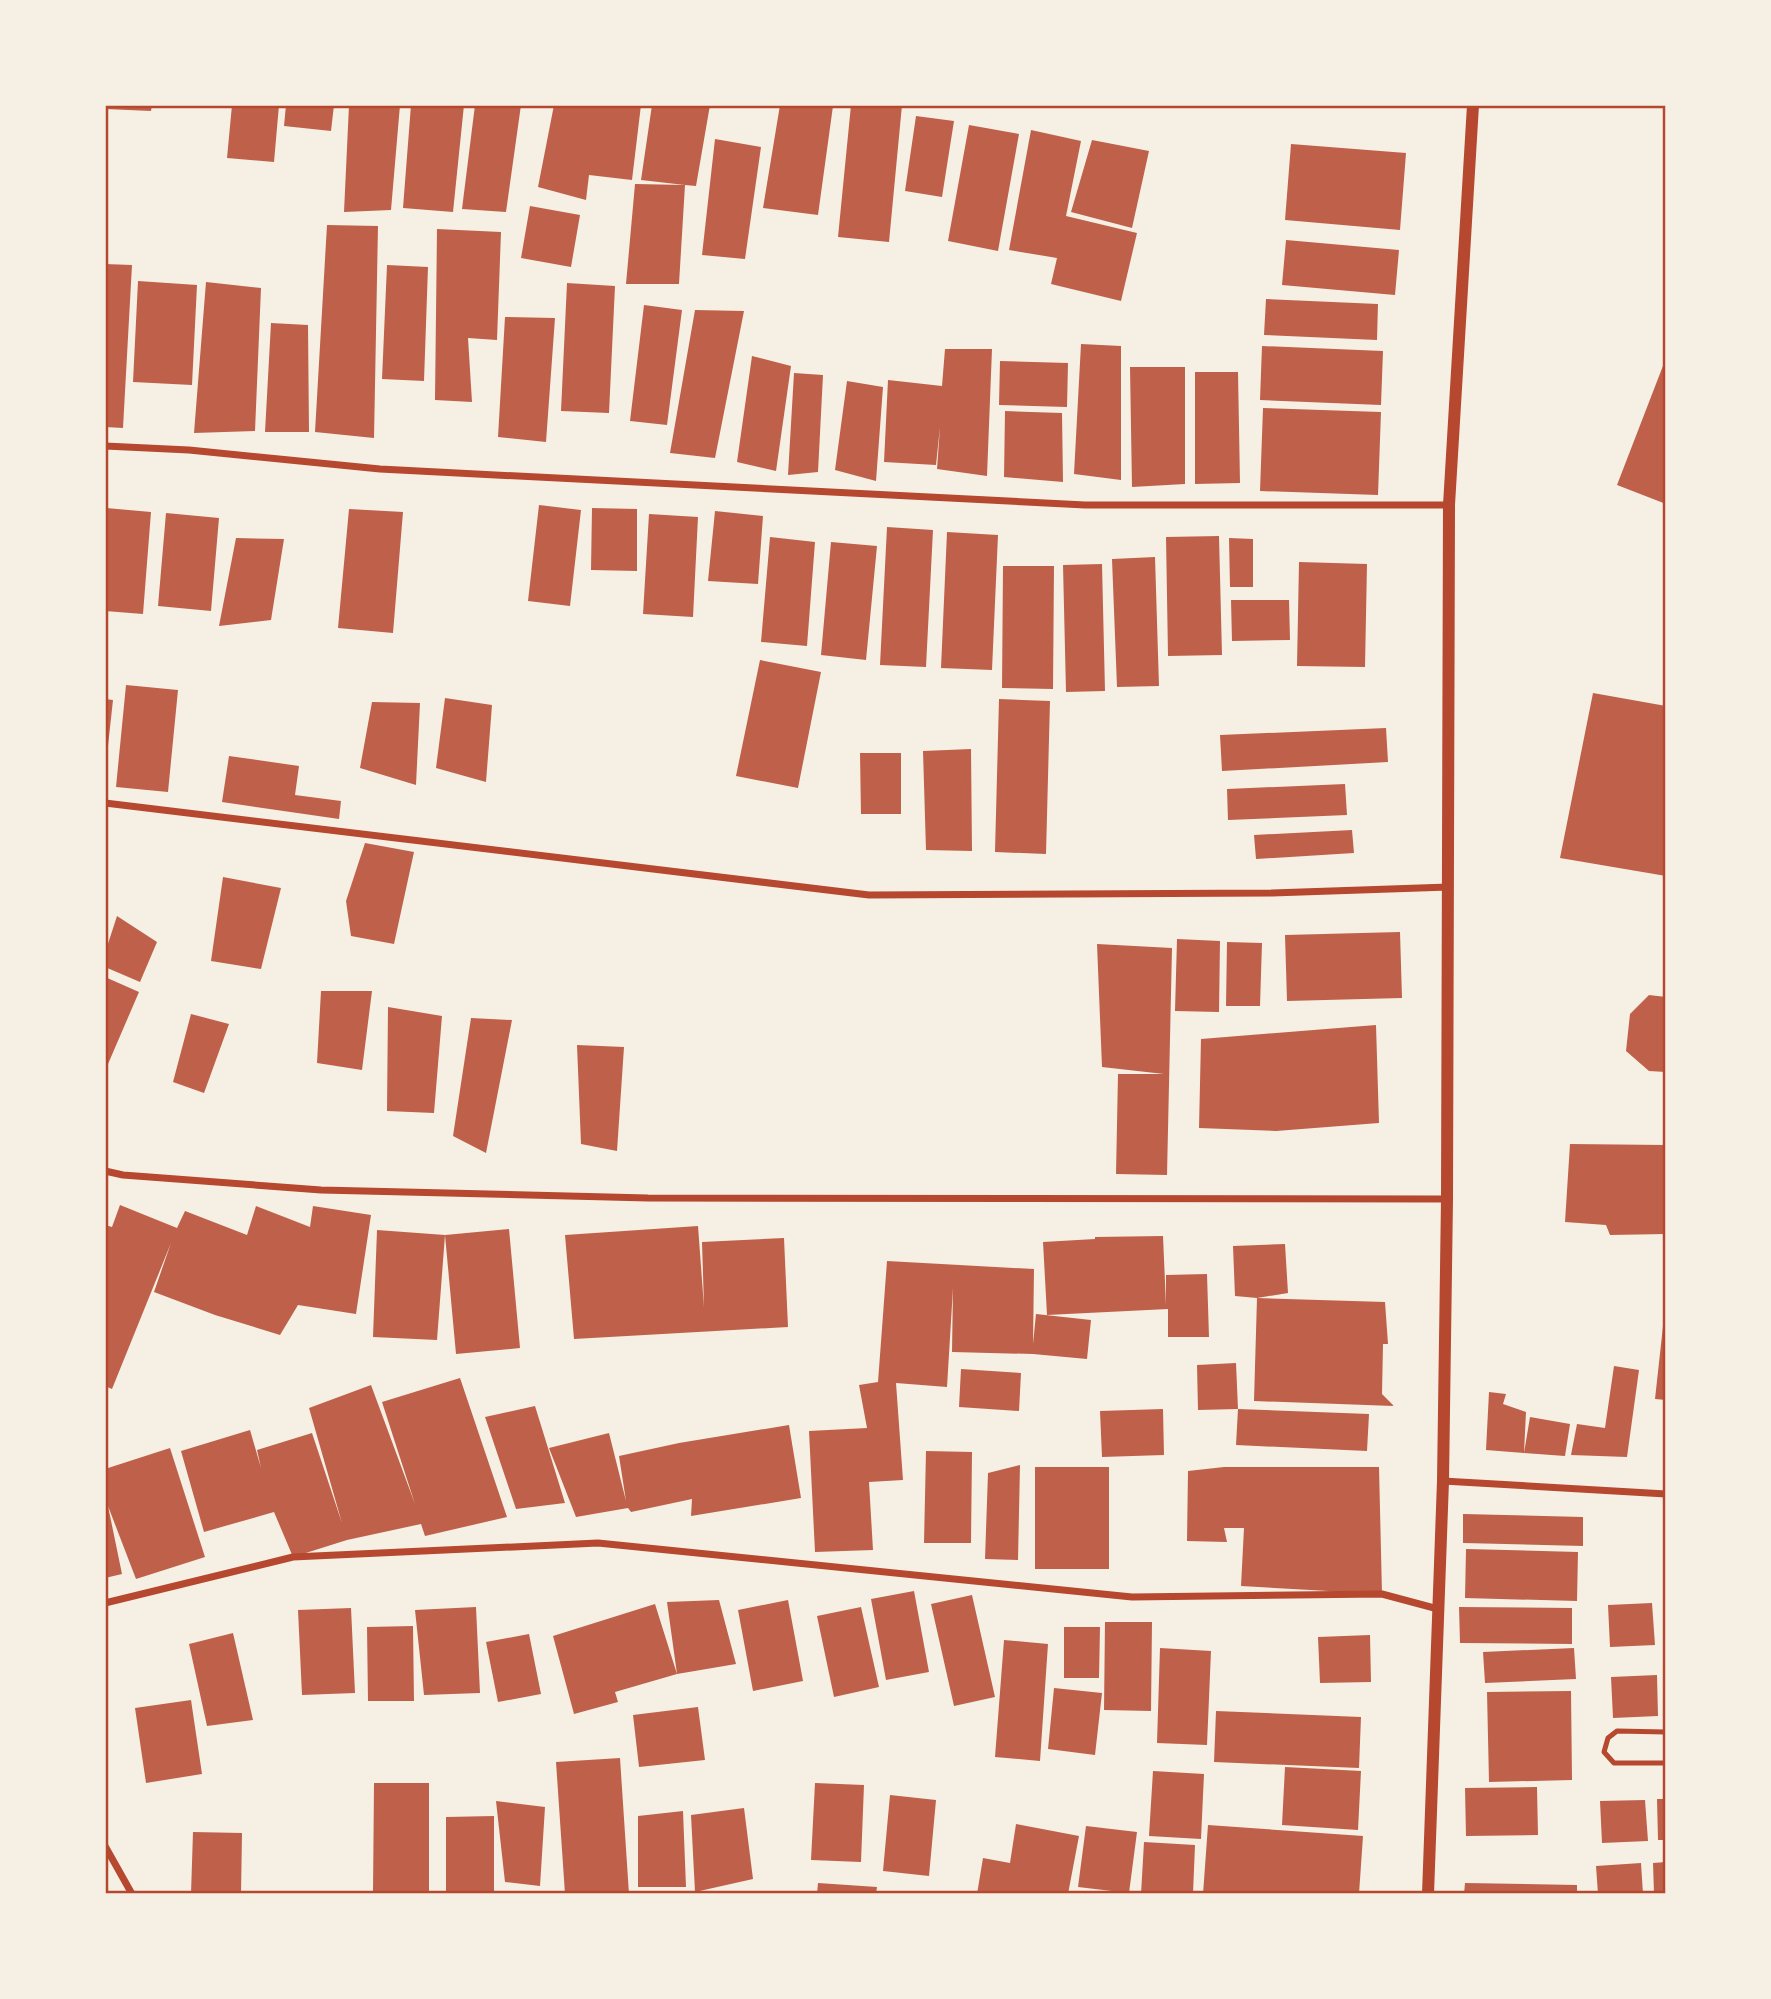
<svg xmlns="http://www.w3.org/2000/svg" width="1771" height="1999" font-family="Merriweather,serif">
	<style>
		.building { fill: #bf614a }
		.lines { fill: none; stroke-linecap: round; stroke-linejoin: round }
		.service { stroke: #b5482f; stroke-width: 5 }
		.minor { stroke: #b5482f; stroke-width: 7 }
		.tertiary { stroke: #b5482f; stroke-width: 12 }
		.neatline { fill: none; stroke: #b5482f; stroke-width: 2.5 }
	</style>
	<rect width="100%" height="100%" fill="#f6efe4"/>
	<path class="building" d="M 105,105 L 152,105 L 151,111 L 105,109 Z
		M 232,105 L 279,105 L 274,162 L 227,158 Z
		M 286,105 L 334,105 L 331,131 L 284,126 Z
		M 349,105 L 400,105 L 391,210 L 344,212 Z
		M 411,105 L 464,105 L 453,212 L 403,208 Z
		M 475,105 L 521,105 L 506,212 L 462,209 Z
		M 554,105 L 641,105 L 632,180 L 589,175 L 586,200 L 538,187 Z
		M 652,105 L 710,105 L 696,186 L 685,185 L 679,284 L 626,284 L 635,184 L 685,185 L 641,180 Z
		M 780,105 L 833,106 L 818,215 L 763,208 Z
		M 851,105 L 902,105 L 889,242 L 838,237 Z
		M 916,116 L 954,121 L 942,197 L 905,191 Z
		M 969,125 L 1019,134 L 998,251 L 948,241 Z
		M 1031,130 L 1081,141 L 1066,216 L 1137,233 L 1121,301 L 1051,284 L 1057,258 L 1009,250 Z
		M 715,139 L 761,147 L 745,259 L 702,255 Z
		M 1092,140 L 1149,151 L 1132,228 L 1071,212 Z
		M 1291,144 L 1406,153 L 1400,230 L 1285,220 Z
		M 530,206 L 580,215 L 571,267 L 521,258 Z
		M 327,225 L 378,226 L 374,438 L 315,432 Z
		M 437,229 L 501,232 L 497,340 L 468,338 L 472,402 L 435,400 Z
		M 1286,240 L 1399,250 L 1395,295 L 1282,285 Z
		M 105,264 L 132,265 L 123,428 L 105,427 Z
		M 387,265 L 428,267 L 424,381 L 382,379 Z
		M 138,281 L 197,285 L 192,385 L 133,382 Z
		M 206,282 L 261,288 L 255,431 L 194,433 Z
		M 567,283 L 615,286 L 609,413 L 561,411 Z
		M 1266,299 L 1378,304 L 1377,340 L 1264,335 Z
		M 644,305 L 682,310 L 667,425 L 630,421 Z
		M 695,310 L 744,311 L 715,458 L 670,453 Z
		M 505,317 L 555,318 L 546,442 L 498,437 Z
		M 271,323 L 308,325 L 309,432 L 265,432 Z
		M 1081,344 L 1121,346 L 1121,480 L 1074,474 Z
		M 1262,346 L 1383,351 L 1381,405 L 1260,400 Z
		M 945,349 L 992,349 L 987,476 L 937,469 L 940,427 L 936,465 L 884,462 L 888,380 L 942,386 Z
		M 752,356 L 791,366 L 776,471 L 737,462 Z
		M 1666,358 L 1666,504 L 1617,485 Z
		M 1000,361 L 1068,363 L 1067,407 L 999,405 Z
		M 1130,367 L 1185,367 L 1185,484 L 1132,487 Z
		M 1195,372 L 1238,372 L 1240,483 L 1195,484 Z
		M 794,373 L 823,375 L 818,472 L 788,475 Z
		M 847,381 L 883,387 L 876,481 L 835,470 Z
		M 1263,408 L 1381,412 L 1378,495 L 1260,491 Z
		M 1005,411 L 1062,413 L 1063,482 L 1004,477 Z
		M 539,505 L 581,510 L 570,606 L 528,601 Z
		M 106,508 L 151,512 L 143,614 L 105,611 Z
		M 592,508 L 637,509 L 637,571 L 591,570 Z
		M 349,509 L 403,512 L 393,633 L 338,628 Z
		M 715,511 L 763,516 L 758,584 L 708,581 Z
		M 166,513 L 219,518 L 211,611 L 158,606 Z
		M 649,514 L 698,517 L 693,617 L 643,614 Z
		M 887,527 L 933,530 L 926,667 L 880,665 Z
		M 947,532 L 998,535 L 992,670 L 941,668 Z
		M 1219,536 L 1222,655 L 1168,656 L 1166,537 Z
		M 770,537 L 815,542 L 807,646 L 761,642 Z
		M 236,538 L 284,539 L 271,620 L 219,626 Z
		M 1229,538 L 1253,539 L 1253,587 L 1230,587 Z
		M 831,542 L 877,546 L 866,660 L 821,655 Z
		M 1155,557 L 1159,686 L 1117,687 L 1112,559 Z
		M 1299,562 L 1367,564 L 1365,667 L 1297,666 Z
		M 1102,564 L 1105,691 L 1066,692 L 1063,565 Z
		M 1003,566 L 1054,566 L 1053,689 L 1002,688 Z
		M 1231,600 L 1289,600 L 1290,640 L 1232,641 Z
		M 760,660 L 821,672 L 798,788 L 736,776 Z
		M 126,685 L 178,690 L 168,792 L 116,787 Z
		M 1593,693 L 1666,706 L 1666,876 L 1560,858 Z
		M 445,698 L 492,705 L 486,782 L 436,768 Z
		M 105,699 L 113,700 L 107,755 L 105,755 Z
		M 999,699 L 1050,701 L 1046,854 L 995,852 Z
		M 372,702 L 420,703 L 416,785 L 360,768 Z
		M 1386,728 L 1388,762 L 1222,771 L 1220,735 Z
		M 971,749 L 972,851 L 926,850 L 923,751 Z
		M 860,753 L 901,753 L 901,814 L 861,814 Z
		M 229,756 L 299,766 L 295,795 L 341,801 L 339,819 L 222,802 Z
		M 1345,784 L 1347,815 L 1228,820 L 1227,789 Z
		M 1352,830 L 1354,853 L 1256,859 L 1254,835 Z
		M 365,843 L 414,852 L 394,944 L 351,936 L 346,901 Z
		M 223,877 L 281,888 L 261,969 L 211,961 Z
		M 117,916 L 157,942 L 140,982 L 105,967 L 105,953 Z
		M 1400,932 L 1402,998 L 1287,1001 L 1285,935 Z
		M 1177,939 L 1220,941 L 1219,1012 L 1175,1011 Z
		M 1227,942 L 1262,943 L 1260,1006 L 1226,1006 Z
		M 1097,944 L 1172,948 L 1167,1175 L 1116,1174 L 1118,1074 L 1164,1074 L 1102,1067 Z
		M 105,977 L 139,992 L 105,1071 Z
		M 321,991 L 372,991 L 362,1070 L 317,1063 Z
		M 1649,995 L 1666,997 L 1666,1072 L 1649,1071 L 1626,1051 L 1630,1014 Z
		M 388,1007 L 442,1016 L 434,1113 L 387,1111 Z
		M 191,1014 L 229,1024 L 204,1093 L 173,1082 Z
		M 471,1018 L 512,1020 L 486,1153 L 453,1136 Z
		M 1376,1025 L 1379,1123 L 1276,1131 L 1199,1128 L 1201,1039 Z
		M 577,1045 L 624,1047 L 617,1151 L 581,1144 Z
		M 1570,1144 L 1666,1145 L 1666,1234 L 1610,1235 L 1606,1225 L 1565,1222 Z
		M 120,1205 L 177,1228 L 185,1211 L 247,1235 L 256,1206 L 310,1227 L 313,1206 L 371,1215 L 356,1314 L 298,1305 L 280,1335 L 215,1315 L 154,1292 L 171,1243 L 112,1389 L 105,1386 L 105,1225 L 112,1227 Z
		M 698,1226 L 704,1307 L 702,1242 L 784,1238 L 788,1327 L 574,1339 L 565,1235 Z
		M 509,1229 L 520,1348 L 456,1354 L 445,1235 Z
		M 377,1230 L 445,1235 L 437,1340 L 373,1337 Z
		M 1163,1236 L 1166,1305 L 1166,1275 L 1207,1274 L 1209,1337 L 1168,1337 L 1168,1309 L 1047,1315 L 1043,1242 L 1095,1239 L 1095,1237 Z
		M 1285,1244 L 1288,1293 L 1257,1298 L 1235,1296 L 1233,1246 Z
		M 887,1261 L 1034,1269 L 1033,1344 L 1036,1314 L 1091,1320 L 1087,1359 L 1033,1354 L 952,1352 L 953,1288 L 947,1387 L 896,1383 L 903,1480 L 869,1482 L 873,1550 L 815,1552 L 809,1431 L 867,1428 L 859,1385 L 878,1382 Z
		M 1257,1298 L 1385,1302 L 1388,1344 L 1383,1344 L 1382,1394 L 1394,1406 L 1254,1401 Z
		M 1664,1317 L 1666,1317 L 1666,1400 L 1655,1399 Z
		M 1236,1363 L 1238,1409 L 1369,1414 L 1367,1451 L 1236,1445 L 1238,1409 L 1198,1410 L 1197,1365 Z
		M 1614,1366 L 1639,1370 L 1627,1457 L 1571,1455 L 1577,1424 L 1605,1428 Z
		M 961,1369 L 1021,1373 L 1019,1411 L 959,1407 Z
		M 460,1378 L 507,1517 L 425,1536 L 421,1524 L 347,1540 L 293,1557 L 274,1512 L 204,1532 L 181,1451 L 250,1430 L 261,1468 L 257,1450 L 312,1433 L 342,1523 L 309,1408 L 371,1385 L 415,1504 L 382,1402 Z
		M 1489,1392 L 1506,1394 L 1503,1404 L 1526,1412 L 1524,1453 L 1486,1450 Z
		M 535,1406 L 565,1503 L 516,1509 L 485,1417 Z
		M 1163,1409 L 1164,1455 L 1102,1457 L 1100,1411 Z
		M 1530,1417 L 1570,1424 L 1565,1456 L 1524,1453 Z
		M 789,1425 L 801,1498 L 691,1516 L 692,1499 L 631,1512 L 628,1508 L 576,1517 L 549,1448 L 609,1433 L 626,1501 L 619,1456 L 679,1443 Z
		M 170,1448 L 205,1557 L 136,1579 L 108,1506 L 105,1495 L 105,1469 Z
		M 926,1451 L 972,1452 L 971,1543 L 924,1543 Z
		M 1020,1465 L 1018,1560 L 985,1559 L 988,1473 Z
		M 1035,1467 L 1109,1467 L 1109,1569 L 1035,1569 Z
		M 1224,1467 L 1379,1467 L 1382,1594 L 1241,1586 L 1244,1528 L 1224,1528 L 1227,1542 L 1187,1541 L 1188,1471 Z
		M 108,1506 L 122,1574 L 105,1578 L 105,1507 Z
		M 1463,1514 L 1583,1517 L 1583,1546 L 1463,1543 Z
		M 1466,1549 L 1578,1552 L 1577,1601 L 1465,1598 Z
		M 914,1591 L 929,1672 L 886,1680 L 871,1599 Z
		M 972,1595 L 995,1697 L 954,1706 L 931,1604 Z
		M 719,1600 L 736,1664 L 677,1674 L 667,1602 Z
		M 788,1600 L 803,1681 L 753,1691 L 738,1610 Z
		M 1652,1603 L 1655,1645 L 1610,1647 L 1608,1605 Z
		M 655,1604 L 677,1674 L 615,1692 L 618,1702 L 574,1714 L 553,1636 Z
		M 476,1607 L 480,1693 L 424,1695 L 415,1610 Z
		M 861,1607 L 879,1687 L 834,1697 L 817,1616 Z
		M 1459,1607 L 1572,1608 L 1572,1644 L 1460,1643 Z
		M 351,1608 L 355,1693 L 302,1695 L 298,1610 Z
		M 1105,1622 L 1152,1622 L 1151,1711 L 1104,1710 Z
		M 413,1626 L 414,1701 L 368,1701 L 367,1627 Z
		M 1064,1627 L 1100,1627 L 1099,1678 L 1064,1678 Z
		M 233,1633 L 253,1720 L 207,1726 L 189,1644 Z
		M 529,1634 L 541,1694 L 498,1702 L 486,1642 Z
		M 1370,1635 L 1371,1682 L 1320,1683 L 1318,1637 Z
		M 1004,1640 L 1048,1644 L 1040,1761 L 995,1757 Z
		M 1160,1648 L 1211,1651 L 1207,1745 L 1157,1743 Z
		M 1574,1648 L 1576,1679 L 1485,1683 L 1483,1652 Z
		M 1657,1675 L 1658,1716 L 1613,1718 L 1611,1677 Z
		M 1054,1688 L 1102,1693 L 1095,1755 L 1048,1749 Z
		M 1571,1691 L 1572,1780 L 1489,1782 L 1487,1692 Z
		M 191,1700 L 202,1774 L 146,1783 L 135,1708 Z
		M 698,1707 L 705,1760 L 639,1767 L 633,1715 Z
		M 1216,1711 L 1361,1717 L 1359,1768 L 1214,1762 Z
		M 620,1758 L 629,1894 L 565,1894 L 556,1762 Z
		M 1285,1767 L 1361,1771 L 1358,1830 L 1282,1825 Z
		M 1153,1771 L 1204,1774 L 1201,1839 L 1149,1836 Z
		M 374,1783 L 429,1783 L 429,1892 L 373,1892 Z
		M 815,1783 L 864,1785 L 861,1862 L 811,1860 Z
		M 1537,1787 L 1538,1835 L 1466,1836 L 1465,1788 Z
		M 890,1795 L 936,1800 L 929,1876 L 883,1871 Z
		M 1657,1799 L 1666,1799 L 1666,1840 L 1658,1840 Z
		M 1645,1800 L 1648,1841 L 1602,1843 L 1600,1801 Z
		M 496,1801 L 545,1807 L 540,1886 L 505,1882 Z
		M 744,1808 L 753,1879 L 695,1892 L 691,1815 Z
		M 683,1811 L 686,1887 L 638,1887 L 638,1816 Z
		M 494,1816 L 494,1894 L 446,1894 L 446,1817 Z
		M 1016,1824 L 1079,1836 L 1068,1894 L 977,1894 L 983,1858 L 1010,1863 Z
		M 1208,1825 L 1363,1836 L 1359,1894 L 1203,1894 Z
		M 1086,1826 L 1137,1832 L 1129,1893 L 1078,1887 Z
		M 193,1832 L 242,1833 L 241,1894 L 191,1894 Z
		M 1144,1842 L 1195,1845 L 1193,1894 L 1141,1894 Z
		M 1666,1862 L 1666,1894 L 1654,1894 L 1653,1863 Z
		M 1641,1863 L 1643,1894 L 1598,1894 L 1596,1866 Z
		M 818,1883 L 877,1887 L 876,1894 L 817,1894 Z
		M 1465,1883 L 1577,1885 L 1577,1894 L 1464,1894 Z"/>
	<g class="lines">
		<path class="service" d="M 1666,1732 L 1617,1731 L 1608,1738 L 1604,1752 L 1614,1763 L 1666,1763"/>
		<path class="minor" d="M 105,446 L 189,450 L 380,469 L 1085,505 L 1449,505
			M 105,803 L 869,895 L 1272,893 L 1449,887
			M 105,1171 L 123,1175 L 321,1190 L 648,1198 L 1447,1199
			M 1443,1481 L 1666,1494
			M 105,1603 L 293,1557 L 598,1543 L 1132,1597 L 1382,1594 L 1438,1609
			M 105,1846 L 132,1894"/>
		<path class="tertiary" d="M 1428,1894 L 1443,1481 L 1447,1199 L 1449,505 L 1473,105"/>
	</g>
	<rect width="1771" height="1999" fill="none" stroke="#f6efe4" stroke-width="214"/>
	<rect x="107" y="107" width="1557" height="1785" class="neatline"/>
</svg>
